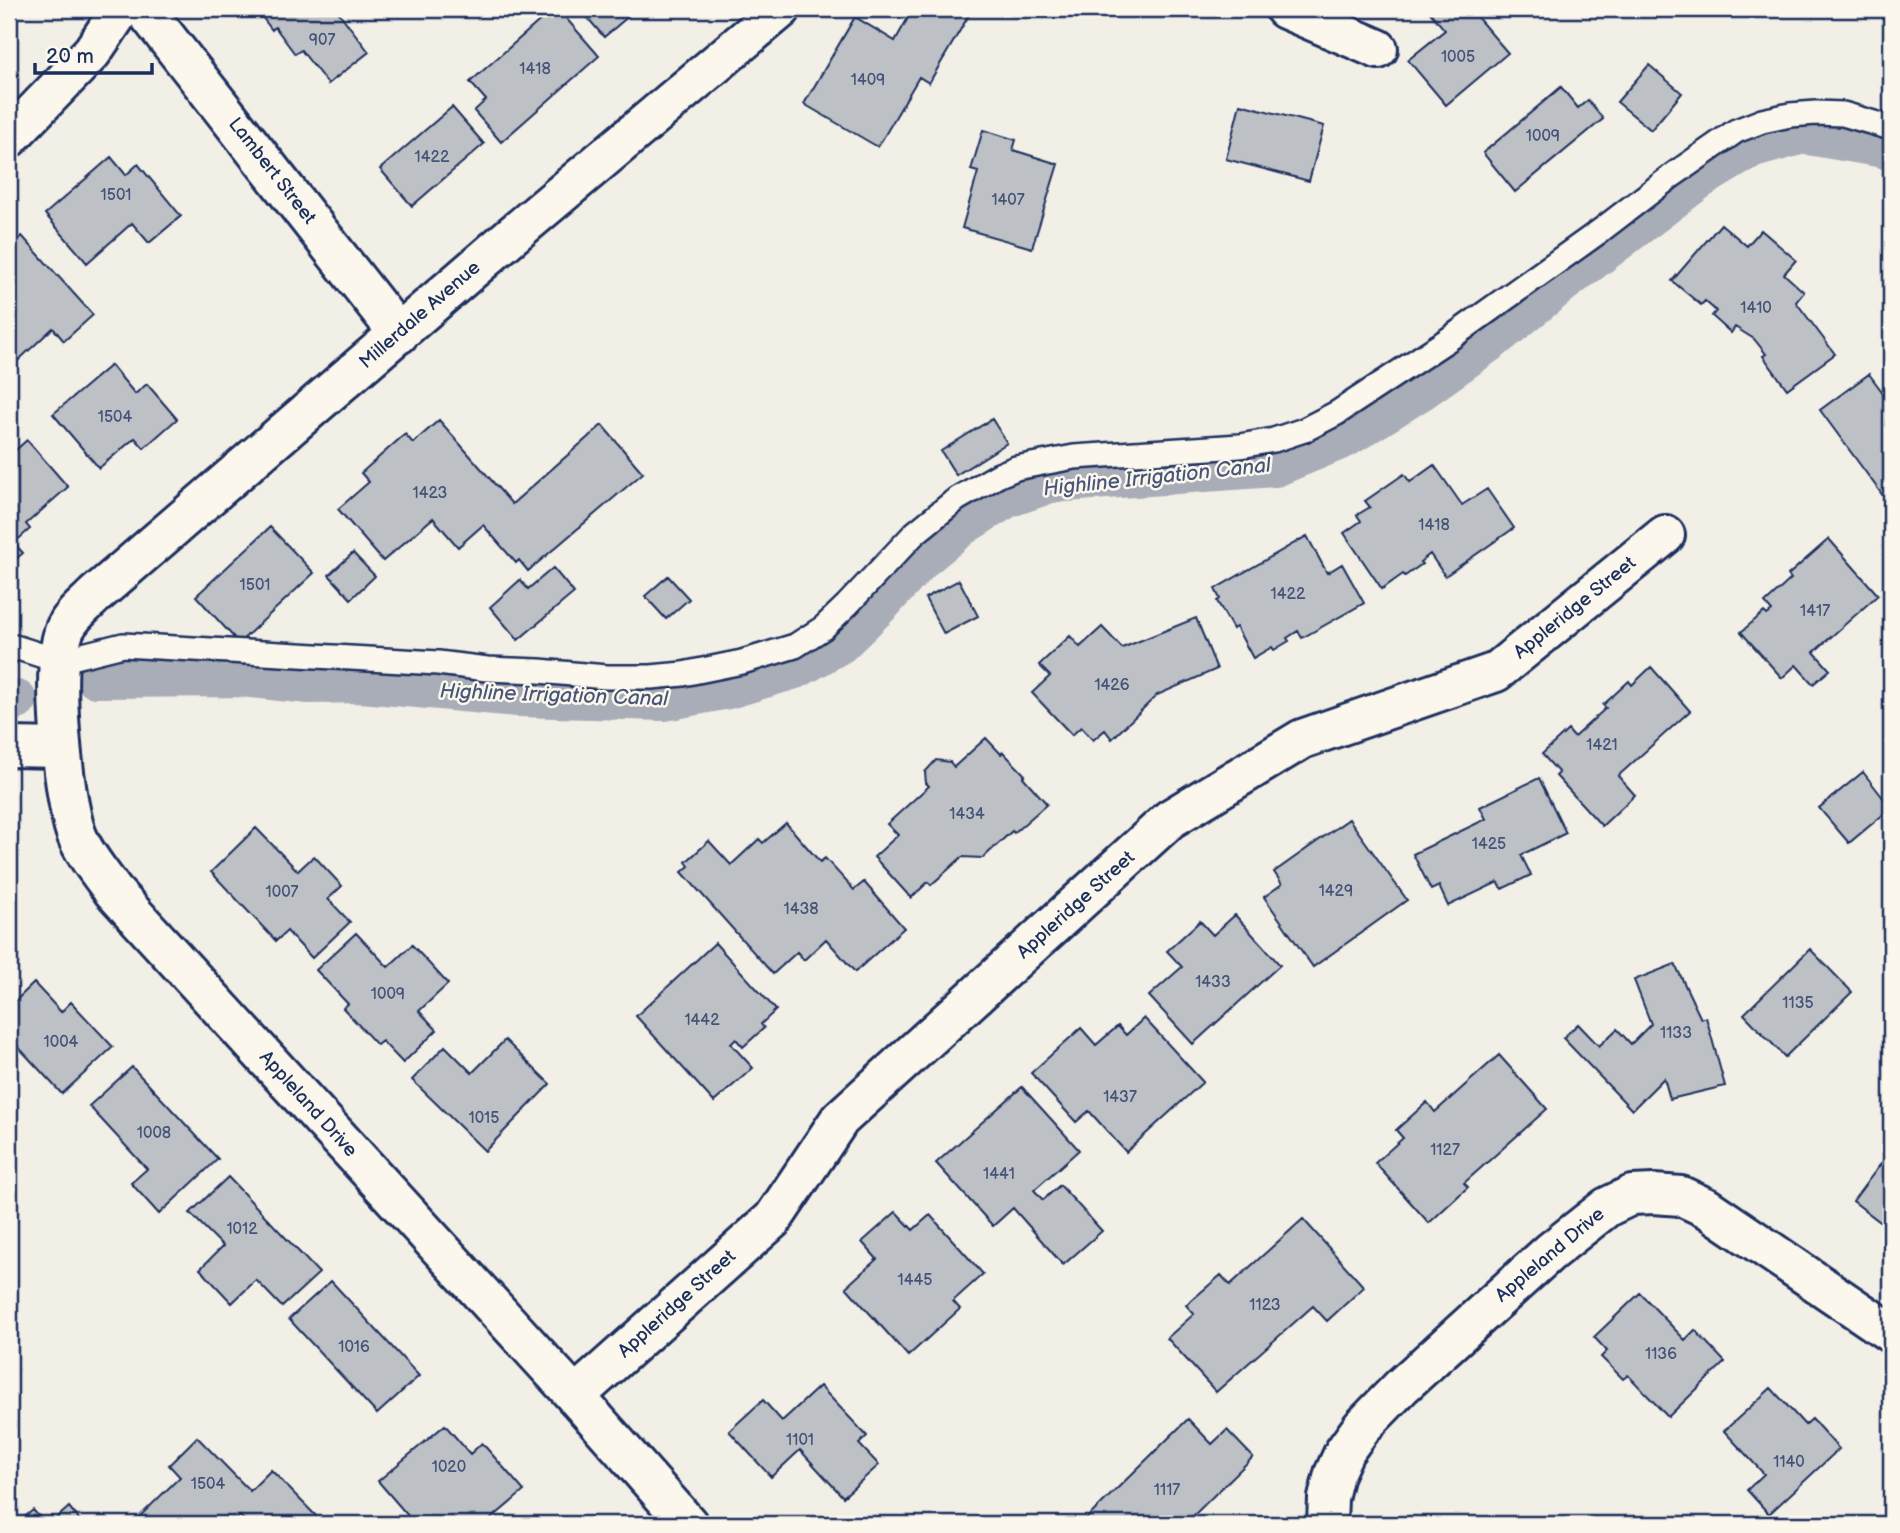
<svg xmlns="http://www.w3.org/2000/svg" width="1900" height="1533" font-family="'Balsamiq Sans',sans-serif">
	<style>
		.lines { fill: none; stroke-linecap: round; stroke-linejoin: round }
		.canal { stroke: #a9adb7; stroke-width: 40 }
		.building { fill: #bdc0c4; stroke: #1b2f5e; stroke-width: 2 }
		.service-casing { stroke: #1b2f5e; stroke-width: 28 }
		.minor-casing { stroke: #1b2f5e; stroke-width: 44 }
		.tertiary-casing { stroke: #1b2f5e; stroke-width: 44 }
		.service { stroke: #fbf7ec; stroke-width: 23 }
		.minor { stroke: #fbf7ec; stroke-width: 38 }
		.tertiary { stroke: #fbf7ec; stroke-width: 38 }
		.labels { text-anchor: middle; dominant-baseline: central; stroke-width: 5; stroke-linejoin: round; paint-order: stroke }
		.number-label { font-size: 16px; fill: #445378 }
		.street-label { font-size: 19px; fill: #1b2f5e; stroke: #fbf7ec }
		.water-label { font-size: 21px; font-style: italic; fill: #465579; stroke: #fbf7ec }
	</style>
	<rect width="100%" height="100%" fill="#f2efe6"/>
	<filter id="ink" filterUnits="userSpaceOnUse"><feTurbulence type="fractalNoise" baseFrequency=".0143" numOctaves="2"/><feDisplacementMap in="SourceGraphic" scale="14" xChannelSelector="R" yChannelSelector="G"/><feConvolveMatrix kernelMatrix="1 2 1 2 8 2 1 2 1" color-interpolation-filters="sRGB"/></filter>
	<g filter="url(#ink)">
		<g class="lines">
			<path class="canal" d="M 95,678 L 241,677 L 309,684 L 362,683 L 518,697 L 664,701 L 728,689 L 798,668 L 840,644 L 881,604 L 922,559 L 962,526 L 1007,498 L 1050,483 L 1275,467 L 1345,438 L 1422,390 L 1491,341 L 1564,282 L 1697,181 L 1750,149 L 1803,134 L 1884,148 L 1891,151
				M 9,701 L 17,700"/>
		</g>
		<path class="building" d="M 256,9 L 336,9 L 369,52 L 328,84 L 301,50 L 295,54 L 275,27 L 272,30 Z
			M 553,9 L 558,9 L 599,56 L 501,142 L 474,111 L 486,100 L 470,82 Z
			M 580,9 L 637,9 L 604,37 Z
			M 913,9 L 959,9 L 969,15 L 929,83 L 919,77 L 878,147 L 804,104 L 855,17 L 895,41 Z
			M 1427,9 L 1470,9 L 1508,53 L 1446,105 L 1408,60 L 1445,30 Z
			M 1649,65 L 1682,93 L 1651,130 L 1617,102 Z
			M 1561,87 L 1578,108 L 1588,100 L 1603,119 L 1515,192 L 1483,153 Z
			M 1240,104 L 1324,126 L 1309,181 L 1226,159 Z
			M 452,107 L 484,144 L 412,206 L 380,169 Z
			M 983,130 L 1016,140 L 1013,150 L 1058,164 L 1032,248 L 962,228 L 978,172 L 971,170 Z
			M 111,157 L 126,175 L 138,164 L 181,216 L 149,243 L 132,223 L 87,263 L 45,214 Z
			M 1721,224 L 1747,246 L 1761,230 L 1796,260 L 1784,274 L 1804,292 L 1796,302 L 1835,354 L 1787,389 L 1763,356 L 1766,354 L 1754,339 L 1735,327 L 1731,333 L 1712,316 L 1716,311 L 1705,301 L 1701,305 L 1672,281 Z
			M 22,236 L 93,315 L 64,341 L 53,328 L 9,369 L 9,248 Z
			M 111,365 L 135,394 L 147,384 L 177,419 L 144,448 L 135,438 L 99,468 L 53,414 Z
			M 1869,374 L 1884,394 L 1891,388 L 1891,502 L 1889,504 L 1820,410 Z
			M 992,419 L 1007,443 L 956,475 L 941,451 Z
			M 439,420 L 512,504 L 602,425 L 643,473 L 528,571 L 519,560 L 516,563 L 483,525 L 458,547 L 433,518 L 383,561 L 338,509 L 369,482 L 361,473 L 405,434 L 413,443 Z
			M 27,440 L 68,487 L 26,524 L 30,529 L 14,543 L 23,553 L 9,565 L 9,456 Z
			M 1434,465 L 1462,505 L 1487,489 L 1514,528 L 1445,576 L 1430,554 L 1420,562 L 1422,564 L 1405,576 L 1403,574 L 1382,589 L 1344,533 L 1361,521 L 1357,515 L 1370,507 L 1365,501 L 1404,474 L 1410,482 Z
			M 270,527 L 314,573 L 239,643 L 196,596 Z
			M 1307,536 L 1327,573 L 1342,564 L 1364,603 L 1302,638 L 1298,631 L 1287,638 L 1289,641 L 1274,650 L 1272,647 L 1253,658 L 1236,627 L 1233,629 L 1217,601 L 1220,599 L 1215,589 Z
			M 1829,539 L 1878,595 L 1814,652 L 1830,670 L 1813,684 L 1796,665 L 1782,678 L 1741,632 L 1764,612 L 1767,615 L 1772,611 L 1765,603 L 1791,579 L 1788,575 Z
			M 353,553 L 375,576 L 351,599 L 329,575 Z
			M 553,568 L 574,593 L 518,640 L 490,607 L 520,580 L 528,589 Z
			M 668,576 L 689,599 L 666,619 L 645,596 Z
			M 959,580 L 978,616 L 944,634 L 925,598 Z
			M 1196,618 L 1217,669 L 1157,695 L 1112,739 L 1105,730 L 1093,740 L 1081,727 L 1072,735 L 1032,693 L 1050,676 L 1039,665 L 1070,636 L 1080,647 L 1102,627 L 1122,648 Z
			M 1651,667 L 1690,711 L 1618,776 L 1635,795 L 1602,826 L 1556,776 L 1559,773 L 1542,754 L 1568,730 L 1574,737 L 1606,708 L 1603,705 L 1629,681 L 1632,685 Z
			M 986,738 L 1001,754 L 1003,752 L 1025,775 L 1023,777 L 1047,804 L 1014,833 L 1012,831 L 983,858 L 962,857 L 931,885 L 928,882 L 911,898 L 874,857 L 898,835 L 887,824 L 929,786 L 926,783 L 925,772 L 936,760 L 950,762 L 954,767 Z
			M 1863,772 L 1891,808 L 1849,843 L 1819,808 Z
			M 1539,778 L 1566,833 L 1521,855 L 1531,875 L 1502,889 L 1498,882 L 1448,906 L 1439,886 L 1431,890 L 1413,854 L 1486,819 L 1480,807 Z
			M 1349,819 L 1407,900 L 1313,967 L 1264,897 L 1282,884 L 1274,872 Z
			M 786,823 L 820,862 L 825,858 L 854,890 L 864,882 L 904,928 L 855,972 L 826,939 L 804,960 L 797,952 L 773,974 L 682,872 L 689,866 L 686,862 L 709,841 L 731,865 L 759,839 L 763,843 Z
			M 256,828 L 298,871 L 314,856 L 342,886 L 328,899 L 350,922 L 312,958 L 287,931 L 276,941 L 211,872 Z
			M 1235,915 L 1280,965 L 1193,1044 L 1149,996 L 1182,967 L 1167,951 L 1200,921 L 1213,935 Z
			M 356,933 L 388,967 L 412,945 L 448,984 L 419,1011 L 437,1030 L 403,1063 L 382,1041 L 377,1045 L 343,1008 L 348,1004 L 316,970 Z
			M 715,943 L 776,1010 L 761,1024 L 764,1028 L 743,1047 L 736,1039 L 731,1044 L 753,1068 L 714,1102 L 636,1016 Z
			M 1810,949 L 1852,992 L 1785,1057 L 1744,1014 Z
			M 1675,964 L 1701,1019 L 1706,1017 L 1725,1086 L 1670,1099 L 1664,1078 L 1632,1110 L 1563,1038 L 1578,1024 L 1599,1046 L 1617,1029 L 1631,1044 L 1651,1024 L 1634,980 Z
			M 34,983 L 61,1012 L 71,1002 L 113,1047 L 62,1094 L 9,1037 L 9,1007 Z
			M 1144,1018 L 1203,1082 L 1126,1152 L 1089,1111 L 1076,1122 L 1031,1073 L 1081,1028 L 1096,1045 L 1118,1026 L 1126,1035 Z
			M 505,1040 L 550,1084 L 485,1151 L 412,1080 L 445,1046 L 472,1073 Z
			M 1499,1055 L 1547,1109 L 1464,1183 L 1468,1187 L 1429,1223 L 1375,1163 L 1403,1138 L 1396,1130 L 1427,1102 L 1435,1112 Z
			M 132,1067 L 218,1159 L 159,1214 L 131,1183 L 147,1169 L 89,1106 Z
			M 1022,1087 L 1079,1150 L 1034,1190 L 1043,1200 L 1060,1185 L 1102,1231 L 1063,1265 L 1013,1208 L 993,1226 L 936,1163 Z
			M 1883,1161 L 1891,1168 L 1891,1224 L 1888,1228 L 1853,1201 Z
			M 228,1177 L 319,1273 L 282,1307 L 256,1280 L 232,1303 L 200,1269 L 223,1246 L 190,1213 Z
			M 896,1212 L 913,1230 L 930,1215 L 983,1274 L 953,1301 L 960,1309 L 908,1356 L 846,1287 L 877,1259 L 862,1242 Z
			M 1303,1219 L 1364,1287 L 1327,1321 L 1313,1306 L 1216,1392 L 1167,1338 L 1194,1314 L 1186,1305 L 1221,1275 L 1230,1285 Z
			M 331,1281 L 419,1376 L 377,1414 L 289,1319 Z
			M 1640,1293 L 1685,1340 L 1695,1330 L 1725,1362 L 1668,1417 L 1628,1375 L 1623,1379 L 1601,1357 L 1607,1351 L 1594,1337 Z
			M 820,1386 L 867,1436 L 859,1444 L 879,1465 L 843,1497 L 800,1450 L 771,1477 L 729,1431 L 763,1400 L 782,1421 Z
			M 1771,1388 L 1805,1425 L 1812,1419 L 1839,1449 L 1769,1514 L 1747,1490 L 1764,1474 L 1724,1431 Z
			M 1188,1419 L 1212,1444 L 1227,1430 L 1253,1457 L 1185,1524 L 1081,1524 Z
			M 445,1425 L 470,1454 L 482,1443 L 524,1491 L 485,1524 L 415,1524 L 378,1481 Z
			M 197,1437 L 250,1491 L 271,1470 L 319,1519 L 313,1524 L 248,1524 L 240,1516 L 231,1524 L 147,1524 L 140,1516 L 180,1477 L 169,1465 Z
			M 69,1507 L 83,1524 L 50,1524 Z
			M 33,1510 L 46,1524 L 16,1524 Z"/>
		<g class="lines">
			<g class="service-casing">
				<path id="service" d="M 9,652 L 15,647 L 59,661 L 123,645 L 438,663 L 487,669 L 539,671 L 606,677 L 651,677 L 683,674 L 742,662 L 795,646 L 823,628 L 847,605 L 915,533 L 957,499 L 999,475 L 1016,468 L 1074,457 L 1240,446 L 1274,440 L 1304,430 L 1337,413 L 1449,339 L 1600,231 L 1673,175 L 1736,131 L 1762,121 L 1790,115 L 1816,113 L 1843,114 L 1891,128"/>
			</g>
			<g class="minor-casing">
				<path id="minor" d="M 1285,9 L 1378,49
					M 9,138 L 92,52 L 121,9
					M 9,747 L 61,748
					M 575,1396 L 773,1219 L 840,1119 L 1170,819 L 1302,739 L 1496,672 L 1665,535"/>
			</g>
			<g class="tertiary-casing">
				<path id="tertiary" d="M 144,9 L 399,334
					M 688,1524 L 575,1396 L 113,891 C 100,873 83,853 76,833 C 63,797 49,659 66,627 C 73,614 85,605 95,595 L 510,237 L 781,9
					M 1327,1524 L 1328,1498 L 1334,1474 L 1344,1452 L 1362,1427 L 1402,1386 L 1550,1252 L 1607,1207 L 1632,1195 L 1654,1194 L 1681,1196 L 1707,1208 L 1891,1333"/>
			</g>
			<use href="#service" class="service"/>
			<use href="#minor" class="minor"/>
			<use href="#tertiary" class="tertiary"/>
		</g>
	</g>
	<g class="labels">
		<g class="number-label">
			<text x="322" y="40">907</text>
			<text x="1458" y="57">1005</text>
			<text x="535" y="69">1418</text>
			<text x="868" y="80">1409</text>
			<text x="1543" y="136">1009</text>
			<text x="432" y="157">1422</text>
			<text x="116" y="195">1501</text>
			<text x="1008" y="200">1407</text>
			<text x="1756" y="308">1410</text>
			<text x="115" y="417">1504</text>
			<text x="430" y="493">1423</text>
			<text x="1434" y="525">1418</text>
			<text x="255" y="585">1501</text>
			<text x="1288" y="594">1422</text>
			<text x="1815" y="611">1417</text>
			<text x="1112" y="685">1426</text>
			<text x="1602" y="745">1421</text>
			<text x="967" y="814">1434</text>
			<text x="1489" y="844">1425</text>
			<text x="1336" y="891">1429</text>
			<text x="282" y="892">1007</text>
			<text x="801" y="909">1438</text>
			<text x="1213" y="982">1433</text>
			<text x="388" y="994">1009</text>
			<text x="1798" y="1003">1135</text>
			<text x="702" y="1020">1442</text>
			<text x="1676" y="1033">1133</text>
			<text x="61" y="1042">1004</text>
			<text x="1120" y="1097">1437</text>
			<text x="484" y="1118">1015</text>
			<text x="154" y="1133">1008</text>
			<text x="1445" y="1150">1127</text>
			<text x="999" y="1174">1441</text>
			<text x="242" y="1229">1012</text>
			<text x="915" y="1280">1445</text>
			<text x="1265" y="1305">1123</text>
			<text x="354" y="1347">1016</text>
			<text x="1661" y="1354">1136</text>
			<text x="800" y="1440">1101</text>
			<text x="1789" y="1462">1140</text>
			<text x="449" y="1467">1020</text>
			<text x="208" y="1484">1504</text>
			<text x="1167" y="1490">1117</text>
		</g>
		<g class="street-label">
			<text transform="translate(272 171) rotate(52)">Lambert Street</text>
			<text transform="translate(420 315) rotate(-41)">Millerdale Avenue</text>
			<text transform="translate(1575 608) rotate(-39)">Appleridge Street</text>
			<text transform="translate(1076 905) rotate(-42)">Appleridge Street</text>
			<text transform="translate(308 1104) rotate(48)">Appleland Drive</text>
			<text transform="translate(1550 1255) rotate(-40)">Appleland Drive</text>
			<text transform="translate(677 1304) rotate(-42)">Appleridge Street</text>
		</g>
		<g class="water-label">
			<text transform="translate(1157 477) rotate(-6)">Highline Irrigation Canal</text>
			<text transform="translate(554 695) rotate(2)">Highline Irrigation Canal</text>
		</g>
	</g>
	<rect width="1900" height="1533" fill="none" stroke="#fbf7ec" stroke-width="35"/>
	<rect x="18" y="18" width="1865" height="1498" fill="none" stroke="#1b2f5e" stroke-width="2.5" filter="url(#ink)"/>
	<path d="M35 63v10h117v-10" fill="none" stroke="#1b2f5e" stroke-width="3.5"/>
	<text x="46" y="63" font-size="21" fill="#1b2f5e" stroke="#fbf7ec" stroke-width="5" paint-order="stroke">20 m</text>
</svg>
